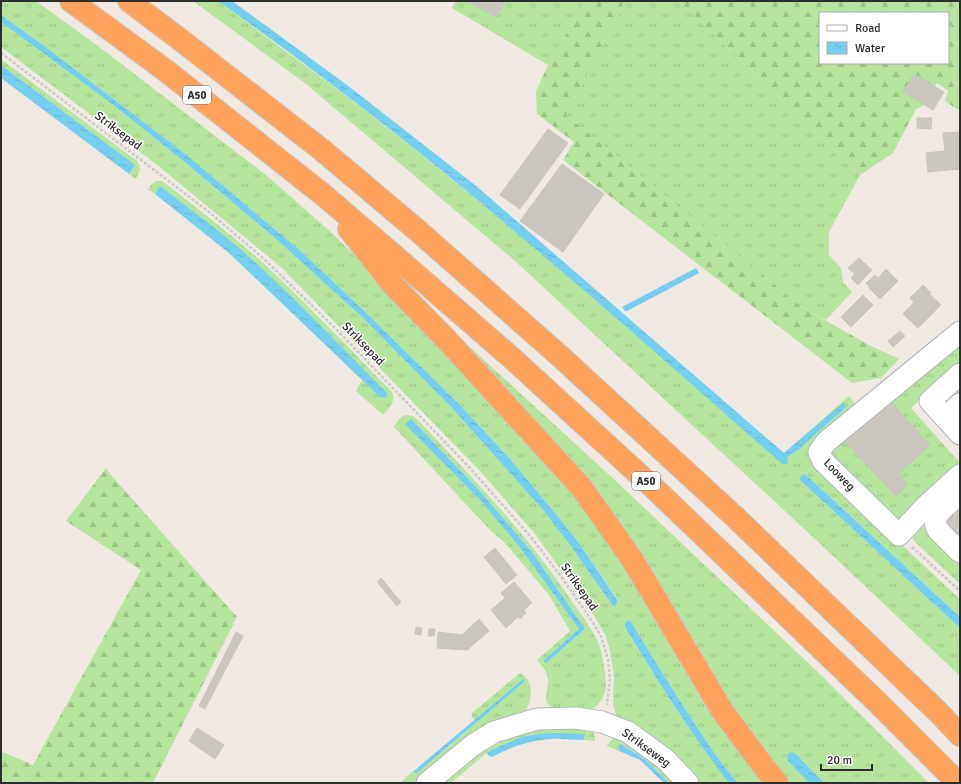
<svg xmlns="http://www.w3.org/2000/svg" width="961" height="784" font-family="Signika,sans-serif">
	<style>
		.grass { fill: url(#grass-tufts); fill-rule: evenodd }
		.forest { fill: url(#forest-firs); fill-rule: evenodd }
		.water { fill: url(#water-ripples) }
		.building { fill: #cbc7bf; stroke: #cbc5ba }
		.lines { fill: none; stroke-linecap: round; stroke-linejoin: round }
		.minor-casing { stroke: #b4b7c1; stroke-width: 23 }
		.highway-casing { stroke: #c9c9c9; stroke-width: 24 }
		.path { stroke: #c9c9c9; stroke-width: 2.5; stroke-dasharray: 3 2; stroke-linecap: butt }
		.minor { stroke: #fff; stroke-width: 21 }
		.highway { stroke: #ffa35c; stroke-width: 22 }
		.labels { text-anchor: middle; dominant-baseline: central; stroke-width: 3; stroke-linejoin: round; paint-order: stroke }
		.shield { fill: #fff; stroke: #6d6d6d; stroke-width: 1 }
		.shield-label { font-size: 11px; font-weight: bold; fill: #2e2e2e }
		.street-label { font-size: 12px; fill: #2e2e2e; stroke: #fff }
	</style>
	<defs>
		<pattern id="grass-tufts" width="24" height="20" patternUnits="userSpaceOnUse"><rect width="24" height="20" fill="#b6e59e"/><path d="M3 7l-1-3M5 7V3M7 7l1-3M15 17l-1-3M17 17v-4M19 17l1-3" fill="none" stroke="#9dc588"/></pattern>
		<pattern id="forest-firs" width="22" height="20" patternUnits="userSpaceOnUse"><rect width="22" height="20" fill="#b6e59e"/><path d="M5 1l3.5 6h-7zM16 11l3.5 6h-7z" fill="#9dc588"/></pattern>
		<pattern id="water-ripples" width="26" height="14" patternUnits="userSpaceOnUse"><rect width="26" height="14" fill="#75cff0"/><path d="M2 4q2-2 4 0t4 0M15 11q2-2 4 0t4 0" fill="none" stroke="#66b2ce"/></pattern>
	</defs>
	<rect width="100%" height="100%" fill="#efe9e1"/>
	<path class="grass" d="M 1,1 L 36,1 L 94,43 L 266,175 L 332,233 L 402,302 L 593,513 L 770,783 L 738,783 C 722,765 708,744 695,724 C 673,691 653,658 633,625 L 630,621 L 627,621 L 625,624 L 625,627 C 658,681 690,734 730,783 L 697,783 L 617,717 L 613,705 L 614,675 L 609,647 L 605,635 L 594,615 L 534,533 L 480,471 L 282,268 L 156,164 L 1,47 L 1,22 L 116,107 L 187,164 L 275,238 L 362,317 L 452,408 L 544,511 L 570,545 L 613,606 L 618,603 L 618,600 L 579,543 L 550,507 L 511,460 L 459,404 L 361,308 L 304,254 L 184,153 L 43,45 L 1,15 Z
		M 193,1 L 218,1 L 341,92 L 402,139 L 519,234 L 653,350 L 787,457 L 798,450 L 843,404 L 785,453 L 784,453 L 849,396 L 854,403 L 855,410 L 812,447 L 876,521 L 960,599 L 960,617 L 806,475 L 803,474 L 801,476 L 800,480 L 960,628 L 960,676 L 814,538 L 515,261 L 306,84 Z
		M 455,1 L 586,1 L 548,65 L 452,8 Z
		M 625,1 L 679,1 L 860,175 L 829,232 L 829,255 L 841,268 L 843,282 L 852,292 L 826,320 L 800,306 L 566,115 Z
		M 1,59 L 137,161 C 142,168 140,173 135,179 L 129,174 L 135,165 L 1,65 Z
		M 158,181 L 162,181 L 165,183 C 198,209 231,234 262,262 C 307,304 349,348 392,392 C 396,402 389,408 383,415 L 356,391 L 362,380 L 380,397 L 246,255 L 209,224 L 160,186 L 155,194 L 148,189 L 154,182 Z
		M 434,314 L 618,483 L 824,678 L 929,783 L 824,783 L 797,755 L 788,761 L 809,783 L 785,783 L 752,742 L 655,586 Z
		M 960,338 L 960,363 L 911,408 L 960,463 L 960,464 L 914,506 L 903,522 L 894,522 L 829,460 L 830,446 Z
		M 407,415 L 413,416 L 416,418 C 472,477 528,535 573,603 C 581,614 589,625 595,636 C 602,647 608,680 605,692 C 603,699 598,705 592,709 C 584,713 566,711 556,711 C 553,708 548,705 547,702 C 544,697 549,686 548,679 C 547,671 542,666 537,660 L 570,631 L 549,595 L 505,543 L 490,530 L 394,427 C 398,421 400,416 407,415 ZM 411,419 L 478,489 L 532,552 L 585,629 L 546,663 L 545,659 L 579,629 L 518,545 L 479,499 L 454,473 Z
		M 952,493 L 960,556 L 960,584 L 913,540 L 913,529 Z
		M 520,673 C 523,675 526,677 528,680 C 534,691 529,704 525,714 L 420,783 L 400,783 L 413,771 L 414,773 L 447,748 L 524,682 L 525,681 L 523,679 L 474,720 L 471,714 Z
		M 538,725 L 590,727 C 594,732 595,735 595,741 L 584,740 L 585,734 L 521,737 L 489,751 L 451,783 L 434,783 L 472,751 Z
		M 617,737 L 621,737 L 680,783 L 669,783 L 647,761 L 621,744 L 618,745 L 619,751 L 607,746 L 612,739 Z"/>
	<path class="forest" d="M 586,1 L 625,1 L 566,115 L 800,306 L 869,345 L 899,359 L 881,378 L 852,383 L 563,160 L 574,142 L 537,114 L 536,92 L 548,65 Z
		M 679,1 L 960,1 L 960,110 L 957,109 L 945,101 L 948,91 L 937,83 L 921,107 L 916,109 L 893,153 L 860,175 ZM 820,13 L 948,13 L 948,63 L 820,63 Z
		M 106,468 L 111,475 L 237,617 L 153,783 L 1,783 L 1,755 L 3,752 L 33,765 L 141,570 L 66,521 Z"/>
	<path class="water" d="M 218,1 L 232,1 L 347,85 L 475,185 L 784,453 L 843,403 L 846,407 L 798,450 L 787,457 L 788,459 L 787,464 L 782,464 C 695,387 608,310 519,235 C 423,153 322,75 218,1 Z
		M 1,15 L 43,45 L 184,153 L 304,254 L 361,308 L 459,404 L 511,460 L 550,507 L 579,543 L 618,601 L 616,605 L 613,606 L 570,545 L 544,511 L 452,408 L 362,317 L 275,238 L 187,164 L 116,107 L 1,22 Z
		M 1,65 L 135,165 L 129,174 L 1,78 Z
		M 160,186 C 189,208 218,230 246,254 C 295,298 340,346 387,393 L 387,396 L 385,398 L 380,397 L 229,253 L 155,194 Z
		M 696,268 L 699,273 L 627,311 L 625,311 L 622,307 Z
		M 411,419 L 478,489 L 532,552 L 585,629 L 546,663 L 544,661 L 545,659 L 579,629 L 518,545 L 479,499 L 405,424 Z
		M 803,474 L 806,475 L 960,617 L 960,628 L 800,480 L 800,477 Z
		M 627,621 L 630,621 L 633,625 C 653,658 673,691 695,724 C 708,744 722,765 738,783 L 729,783 C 690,733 658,681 625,627 L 625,624 Z
		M 523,679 L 525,680 L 524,682 L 417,773 L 414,773 L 413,771 L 415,770 Z
		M 555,733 L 585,734 L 584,740 C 573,740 562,738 552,739 C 531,740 510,747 492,757 L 488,755 L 487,753 L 489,751 L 521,737 L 539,734 Z
		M 621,744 L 647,761 L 669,783 L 664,783 L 640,760 L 619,751 L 618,745 Z
		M 792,752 L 797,755 L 824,783 L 809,783 L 788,761 L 787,754 Z"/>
	<path class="building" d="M 467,1 L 505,1 L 496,17 Z
		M 914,74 L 944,92 L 933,110 L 903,92 Z
		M 917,118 L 932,118 L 931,129 L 917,128 Z
		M 548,129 L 568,143 L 520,209 L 500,195 Z
		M 960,132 L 960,169 L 928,172 L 926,153 L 945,151 L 943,133 Z
		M 562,164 L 604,194 L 563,252 L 520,221 Z
		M 859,258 L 872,270 L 858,285 L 851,278 L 855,274 L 848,268 Z
		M 886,269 L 898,281 L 880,299 L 869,288 L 869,286 L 866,283 L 875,275 L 878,278 Z
		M 923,285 L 931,293 L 929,294 L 941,305 L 918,328 L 903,314 L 914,302 L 910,298 Z
		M 863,295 L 873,305 L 851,327 L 841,317 Z
		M 900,331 L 905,336 L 893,347 L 888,341 Z
		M 960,388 L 960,407 L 951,396 Z
		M 889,400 L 930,445 L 898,474 L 908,485 L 896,496 L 844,440 Z
		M 960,507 L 960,542 L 941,523 Z
		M 495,548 L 517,575 L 506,584 L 484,557 Z
		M 381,578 L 401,602 L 397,606 L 377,582 Z
		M 514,582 L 532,603 L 524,610 L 526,613 L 520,619 L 518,617 L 506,628 L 491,610 L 505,598 L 501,593 Z
		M 479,619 L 489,631 L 467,650 L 437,648 L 438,632 L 462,635 Z
		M 416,627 L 422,628 L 421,635 L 415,634 Z
		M 429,629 L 435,629 L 434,636 L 428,636 Z
		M 236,632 L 243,636 L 205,709 L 199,706 Z
		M 197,728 L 224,745 L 215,759 L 189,741 Z"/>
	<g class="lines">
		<g class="minor-casing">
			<path id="minor" d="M 960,332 L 826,442 L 819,452 L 823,461 L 899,535 L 926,506 L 960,475
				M 960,374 L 930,401 L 960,434
				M 945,418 L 960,404
				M 956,497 C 947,506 929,516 938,530 L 960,552
				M 427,783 L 473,745 L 494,732 L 537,719 L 576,718 L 602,722 L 628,732 L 665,759 L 688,783"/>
		</g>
		<g class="highway-casing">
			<path id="highway" d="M 71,1 L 165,70 L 321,193 L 383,246 L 514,360 L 656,490 L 875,700 L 958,783
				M 129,1 L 182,41 L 322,150 L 417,230 L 562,358 L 734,516 L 938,712 L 960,735
				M 349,229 L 393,285 L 446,339 L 581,487 L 632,559 L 723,712 L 764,767 L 777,783"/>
		</g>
		<path class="path" d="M 1,53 L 209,212 L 264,259 L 335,328 L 469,467 L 531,537 L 560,575 L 588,615 L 601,636 L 608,659 L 610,679 L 607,705
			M 912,547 L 960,591"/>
		<use href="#minor" class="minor"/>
		<use href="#highway" class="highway"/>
	</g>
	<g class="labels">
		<g class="shield">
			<rect x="183" y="86" width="28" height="18" rx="3"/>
			<rect x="632" y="472" width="28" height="18" rx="3"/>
		</g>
		<g class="shield-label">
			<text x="197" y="95">A50</text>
			<text x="646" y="481">A50</text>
		</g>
		<g class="street-label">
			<text transform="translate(118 131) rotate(37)">Striksepad</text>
			<text transform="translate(363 344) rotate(46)">Striksepad</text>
			<text transform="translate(839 475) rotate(46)">Looweg</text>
			<text transform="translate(579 587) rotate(55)">Striksepad</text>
			<text transform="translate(646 748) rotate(36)">Strikseweg</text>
		</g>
	</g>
	<rect width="961" height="784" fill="none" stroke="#2e2e2e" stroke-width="4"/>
	<rect x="819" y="12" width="130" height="52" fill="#ffffff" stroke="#ababab"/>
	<rect x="827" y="25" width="20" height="6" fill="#ffffff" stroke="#ababab"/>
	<text x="855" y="32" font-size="12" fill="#2e2e2e">Road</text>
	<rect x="827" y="42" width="20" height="12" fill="url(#water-ripples)" stroke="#ababab"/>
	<text x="855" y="52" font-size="12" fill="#2e2e2e">Water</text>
	<path d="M821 764v6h51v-6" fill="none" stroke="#2e2e2e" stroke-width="2"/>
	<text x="827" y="764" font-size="12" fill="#2e2e2e" stroke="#ffffff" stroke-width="3" paint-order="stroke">20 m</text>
</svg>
